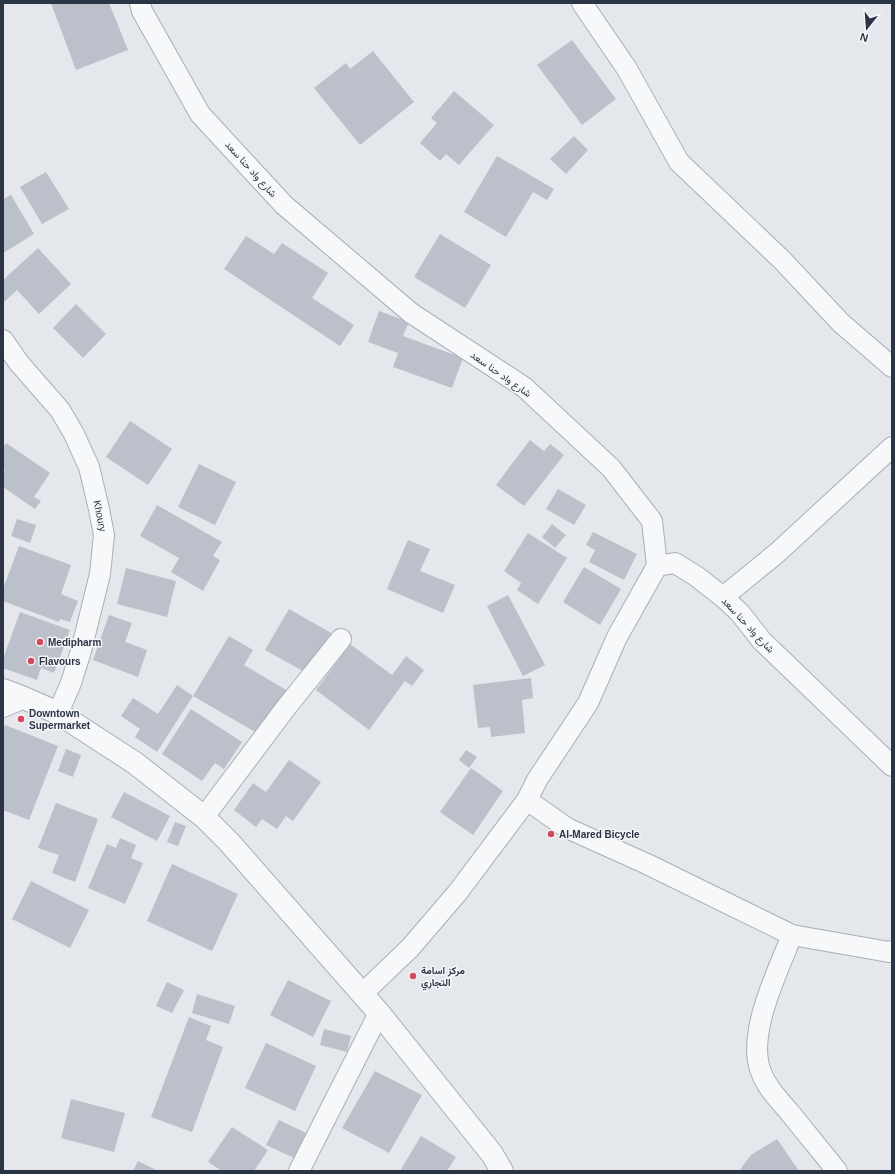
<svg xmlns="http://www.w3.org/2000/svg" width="895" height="1174" font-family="Helvetica,Vazirmatn,sans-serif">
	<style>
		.building { fill: #bbc0ca }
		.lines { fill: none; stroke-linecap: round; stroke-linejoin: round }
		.minor-casing { stroke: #a9aeb7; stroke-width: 22 }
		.tertiary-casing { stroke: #a9aeb7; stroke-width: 24 }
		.minor { stroke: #f7f8fa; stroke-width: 20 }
		.tertiary { stroke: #f7f8fa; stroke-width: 22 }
		.poi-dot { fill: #d1495b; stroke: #f4f6f9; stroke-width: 1.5 }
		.labels { text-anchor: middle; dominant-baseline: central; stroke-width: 3; stroke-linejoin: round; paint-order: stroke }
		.street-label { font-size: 10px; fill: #2b3445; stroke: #f4f6f9 }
		.poi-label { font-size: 10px; font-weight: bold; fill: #2b3445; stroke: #f4f6f9; text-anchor: start }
	</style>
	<rect width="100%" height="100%" fill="#e4e7ec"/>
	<path class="building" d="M 51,3 L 109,3 L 128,50 L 76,70 Z
		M 572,40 L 616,99 L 582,125 L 537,65 Z
		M 373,51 L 414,102 L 360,145 L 314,88 L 346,63 L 350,69 Z
		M 454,91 L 494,125 L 459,165 L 446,154 L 440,161 L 420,143 L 437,123 L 431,118 Z
		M 574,136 L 588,150 L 566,174 L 550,159 Z
		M 497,156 L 554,189 L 547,200 L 533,192 L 506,237 L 464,212 Z
		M 46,172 L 69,209 L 42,224 L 20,187 Z
		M 11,195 L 34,234 L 3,253 L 3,199 Z
		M 440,234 L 491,265 L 465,308 L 414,277 Z
		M 246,236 L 274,254 L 282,243 L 328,273 L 312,298 L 354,325 L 340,346 L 224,269 Z
		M 38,248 L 71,284 L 39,314 L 17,290 L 3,303 L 3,280 Z
		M 76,304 L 106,334 L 83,358 L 53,328 Z
		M 379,311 L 409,322 L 403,336 L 463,358 L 452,388 L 393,367 L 398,353 L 368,342 Z
		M 130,421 L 172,449 L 148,485 L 106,457 Z
		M 530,440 L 544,451 L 550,444 L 564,455 L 524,506 L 496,485 Z
		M 6,443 L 50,473 L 34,497 L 41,501 L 35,509 L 3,487 L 3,474 L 5,471 L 3,469 L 3,448 Z
		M 199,464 L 236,482 L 215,525 L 178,507 Z
		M 558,489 L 586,505 L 574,525 L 546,509 Z
		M 157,505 L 222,542 L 213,556 L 220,560 L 203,591 L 171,572 L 179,558 L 140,536 Z
		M 17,519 L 36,525 L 30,543 L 11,536 Z
		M 552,524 L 566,535 L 555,548 L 542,537 Z
		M 593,532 L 637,554 L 624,580 L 589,562 L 595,550 L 586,545 Z
		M 528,533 L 567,558 L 538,604 L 517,590 L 521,583 L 504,571 Z
		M 408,540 L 430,549 L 420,571 L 455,585 L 443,613 L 387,589 Z
		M 19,546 L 71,565 L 61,594 L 78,601 L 70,622 L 60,619 L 59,622 L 3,601 L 3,589 Z
		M 584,567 L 621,589 L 600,625 L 563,602 Z
		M 126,568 L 176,581 L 167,617 L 117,604 Z
		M 508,595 L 545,665 L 523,676 L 487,606 Z
		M 289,609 L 333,634 L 310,675 L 265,650 Z
		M 20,612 L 70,630 L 54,673 L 41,668 L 37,680 L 3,668 L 3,659 Z
		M 109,615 L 132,623 L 125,642 L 147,650 L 138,677 L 93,660 Z
		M 229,636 L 253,650 L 244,665 L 288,691 L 262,736 L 193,696 Z
		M 350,644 L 392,675 L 406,656 L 424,670 L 412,686 L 405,681 L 369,730 L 316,690 Z
		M 531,678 L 533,698 L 522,700 L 525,733 L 491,737 L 490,727 L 478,728 L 473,685 Z
		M 177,685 L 193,696 L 157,752 L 135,737 L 140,729 L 121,716 L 133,698 L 158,714 Z
		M 191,709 L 242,742 L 224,769 L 215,763 L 202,781 L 162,754 Z
		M 5,725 L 58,746 L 29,820 L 3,810 L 3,730 Z
		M 66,749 L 81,755 L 73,777 L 58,771 Z
		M 466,750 L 477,757 L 469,768 L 459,760 Z
		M 289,760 L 321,782 L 293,821 L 286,816 L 277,829 L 262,819 L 256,827 L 234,810 L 253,783 L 266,792 Z
		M 471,768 L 503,791 L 473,835 L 440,812 Z
		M 124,792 L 170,816 L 157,841 L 111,817 Z
		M 56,803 L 98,819 L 75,882 L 52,873 L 59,855 L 38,848 Z
		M 175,822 L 186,826 L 178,846 L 167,842 Z
		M 120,838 L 136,845 L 131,858 L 143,863 L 125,904 L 88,888 L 107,844 L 116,848 Z
		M 172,864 L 238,894 L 212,951 L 147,921 Z
		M 31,881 L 89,910 L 70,948 L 12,919 Z
		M 288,980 L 331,1001 L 313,1037 L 270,1015 Z
		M 167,982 L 184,990 L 172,1013 L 156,1006 Z
		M 197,994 L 235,1006 L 229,1024 L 192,1013 Z
		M 189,1017 L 211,1026 L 206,1040 L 223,1047 L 192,1132 L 151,1117 Z
		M 324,1029 L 351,1036 L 347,1052 L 320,1045 Z
		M 266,1043 L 316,1066 L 295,1111 L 245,1088 Z
		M 375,1071 L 422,1095 L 389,1153 L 342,1128 Z
		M 71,1099 L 125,1113 L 114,1152 L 61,1138 Z
		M 279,1120 L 306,1133 L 294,1158 L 266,1145 Z
		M 232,1127 L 268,1150 L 254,1171 L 222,1171 L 208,1162 Z
		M 421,1136 L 456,1157 L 447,1171 L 400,1171 Z
		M 777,1139 L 799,1171 L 739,1171 L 751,1155 Z
		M 138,1161 L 158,1171 L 133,1171 Z"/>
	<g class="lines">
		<g class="minor-casing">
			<path id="minor" d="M 140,3 L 142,11 L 200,114 L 284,205 L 411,313 L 524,387 L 611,468 L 652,521 L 657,566
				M 582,3 L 627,69 L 679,162 L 782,260 L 841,323 L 892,367
				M 3,340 L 19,363 L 60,410 L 74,434 L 89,467 L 99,509 L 104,535 L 100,574 L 81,651 L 71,683 L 58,713
				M 657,566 L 675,563 L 696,576 L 723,597 L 740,613 L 762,641 L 892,766
				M 723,597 L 777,553 L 892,447
				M 3,707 L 24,698
				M 527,800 L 567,828 L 647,864 L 792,935 L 889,952 L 892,951
				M 204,817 L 285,709 L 341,639
				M 792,935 C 778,971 746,1034 761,1072 C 767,1088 780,1101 791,1114 C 806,1133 822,1152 837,1171
				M 362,994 L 410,948 L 458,892 L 527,800 L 537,780 L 588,703 L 617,637 L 657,566
				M 299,1171 L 379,1013"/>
		</g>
		<g class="tertiary-casing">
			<path id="tertiary" d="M 3,690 L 24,698 L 58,713 L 135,763 L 204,817 L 229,842 L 379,1013 L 492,1154 L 502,1171"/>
		</g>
		<use href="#minor" class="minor"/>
		<use href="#tertiary" class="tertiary"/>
	</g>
	<g class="poi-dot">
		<circle cx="40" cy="642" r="4"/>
		<circle cx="31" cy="661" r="4"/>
		<circle cx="21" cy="719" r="4"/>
		<circle cx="551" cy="834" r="4"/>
		<circle cx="413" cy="976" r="4"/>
	</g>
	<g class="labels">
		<g class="street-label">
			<text transform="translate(251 169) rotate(48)">شارع واد حنا سعد</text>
			<text transform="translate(501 374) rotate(35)">شارع واد حنا سعد</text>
			<text transform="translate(100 516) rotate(79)">Khoury</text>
			<text transform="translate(748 625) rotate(47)">شارع واد حنا سعد</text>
		</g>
		<g class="poi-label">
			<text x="48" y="642">Medipharm</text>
			<text x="39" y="661">Flavours</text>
			<text x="29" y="713">Downtown<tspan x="29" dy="12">Supermarket</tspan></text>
			<text x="559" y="834">Al-Mared Bicycle</text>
			<text x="421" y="970">مركز اسامة<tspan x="421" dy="12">التجاري</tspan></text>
		</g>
	</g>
	<rect width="895" height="1174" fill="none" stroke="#2b3445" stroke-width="8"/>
	<g transform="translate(867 28) rotate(197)" stroke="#f4f6f9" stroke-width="3" paint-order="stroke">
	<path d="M0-3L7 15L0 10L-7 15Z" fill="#2b3445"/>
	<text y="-6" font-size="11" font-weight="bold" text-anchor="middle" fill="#2b3445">N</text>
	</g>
</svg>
